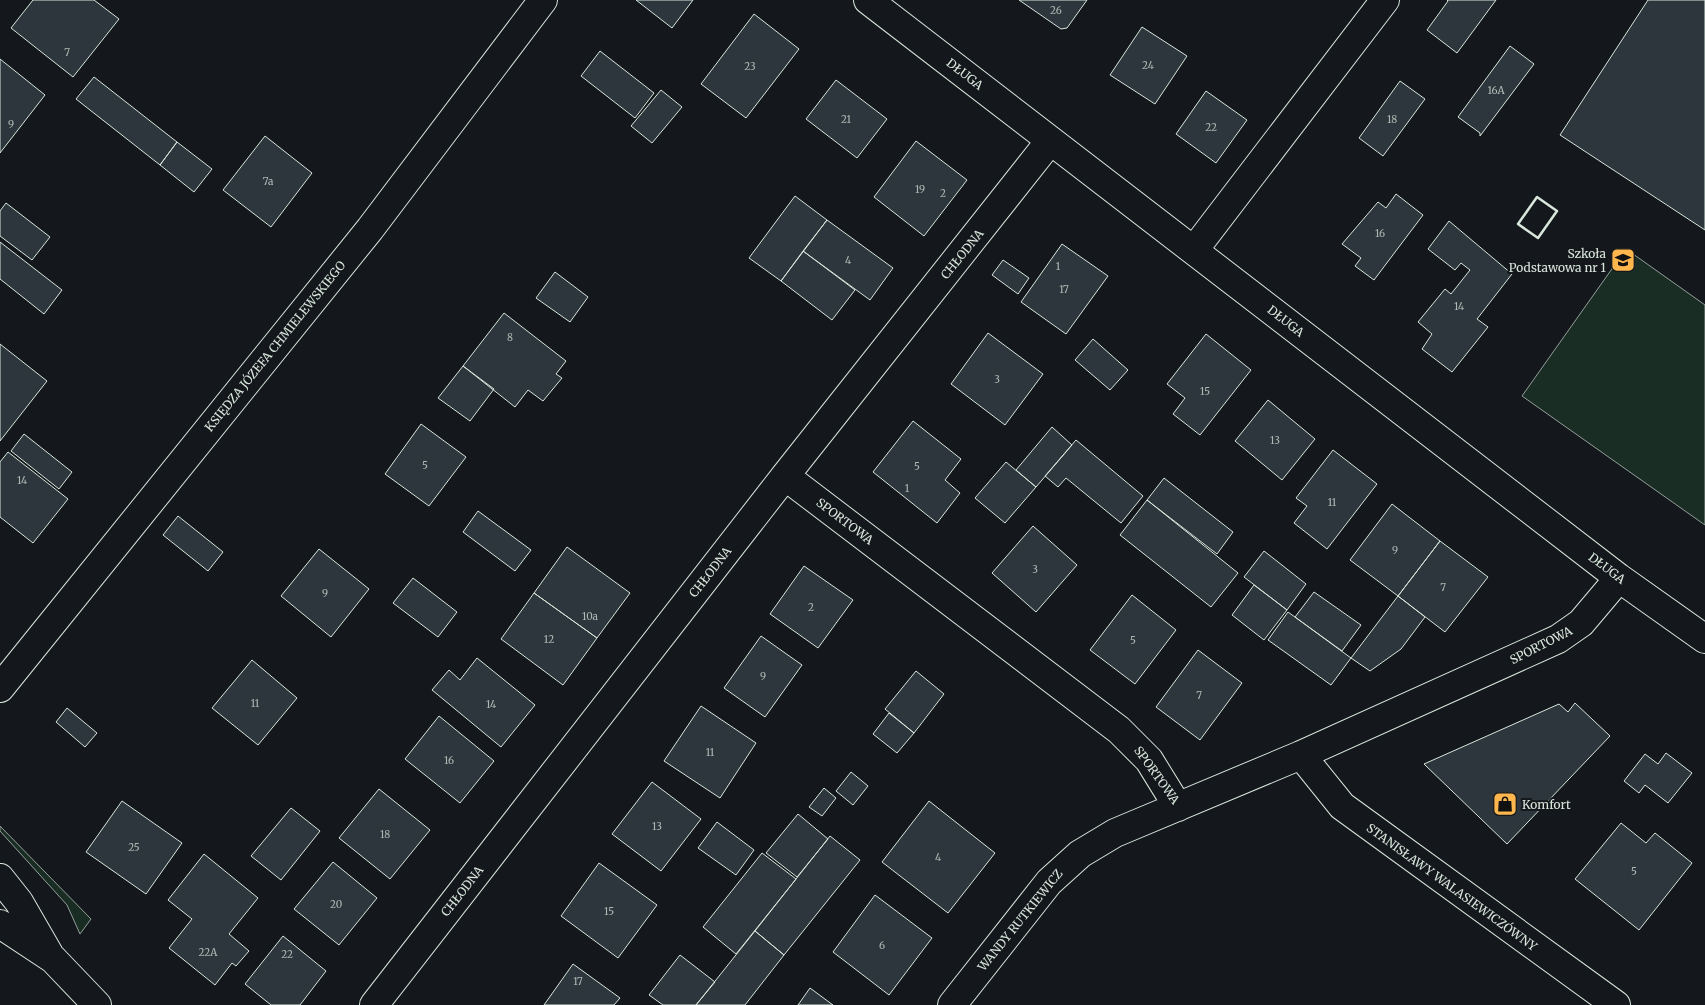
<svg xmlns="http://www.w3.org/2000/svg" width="1705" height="1005" font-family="Merriweather,serif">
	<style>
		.green { fill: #1a2d24; stroke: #939e99 }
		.building { fill: #2c363c; stroke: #d8e6dc }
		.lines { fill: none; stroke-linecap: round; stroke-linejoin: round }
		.minor-casing { stroke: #d8e6dc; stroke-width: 30 }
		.minor { stroke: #14181c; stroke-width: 28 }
		.wall { stroke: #d8e6dc; stroke-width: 2.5 }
		.labels { text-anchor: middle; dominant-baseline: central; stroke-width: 4; stroke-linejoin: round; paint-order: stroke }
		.number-label { font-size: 10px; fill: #adbab4 }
		.street-label { font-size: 12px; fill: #d8e6dc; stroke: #14181c }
		.poi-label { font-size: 12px; fill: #d8e6dc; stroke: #14181c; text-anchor: end }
	</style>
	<rect width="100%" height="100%" fill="#14181c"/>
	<path class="green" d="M 1626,249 L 1705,305 L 1705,525 L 1522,396 Z
		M 0,826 L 91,919 L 80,934 L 67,905 L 0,831 Z"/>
	<path class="building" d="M 33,0 L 94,0 L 119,19 L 73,77 L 11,28 Z
		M 636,0 L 693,0 L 672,28 Z
		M 1019,0 L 1087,0 L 1067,28 L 1061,29 Z
		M 1447,0 L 1496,0 L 1457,53 L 1427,30 L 1448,1 Z
		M 1648,0 L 1705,0 L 1705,230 L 1560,135 Z
		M 754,14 L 799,49 L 746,118 L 701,84 Z
		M 1142,27 L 1187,56 L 1155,104 L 1110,75 Z
		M 1510,46 L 1534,64 L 1480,136 L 1480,133 L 1458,117 Z
		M 600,51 L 654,93 L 635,118 L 581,76 Z
		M 0,59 L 45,95 L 0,153 Z
		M 94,77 L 177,142 L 160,165 L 76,99 Z
		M 836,80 L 887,119 L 857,158 L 806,119 Z
		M 1400,81 L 1425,99 L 1383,156 L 1359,138 Z
		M 661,90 L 682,107 L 652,143 L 631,126 Z
		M 1206,91 L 1247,120 L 1216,163 L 1176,134 Z
		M 265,136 L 312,173 L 271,227 L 223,190 Z
		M 916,141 L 967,180 L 924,236 L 874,197 Z
		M 177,142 L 212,169 L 194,192 L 160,165 Z
		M 1396,194 L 1423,215 L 1374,280 L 1355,266 L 1361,258 L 1342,244 L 1378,202 L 1386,208 Z
		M 795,196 L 827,220 L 781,281 L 749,258 Z
		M 6,203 L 50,237 L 32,260 L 0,236 L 0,211 Z
		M 827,220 L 893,268 L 870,300 L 803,251 Z
		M 1449,221 L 1512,274 L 1477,319 L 1488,327 L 1452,372 L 1422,349 L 1432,334 L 1418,322 L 1445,289 L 1451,294 L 1470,270 L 1461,263 L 1455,270 L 1428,249 Z
		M 0,242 L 62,290 L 44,314 L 0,279 Z
		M 1062,244 L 1108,276 L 1066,334 L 1021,302 Z
		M 803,251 L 855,290 L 832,320 L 781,281 Z
		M 1003,260 L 1029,278 L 1018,294 L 992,275 Z
		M 555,272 L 588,297 L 570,322 L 536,298 Z
		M 504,313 L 566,361 L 556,374 L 562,378 L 543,401 L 528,390 L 515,407 L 463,366 Z
		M 988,333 L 1043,374 L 1005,425 L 951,384 Z
		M 1206,334 L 1251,370 L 1200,435 L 1173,414 L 1185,398 L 1167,384 Z
		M 1093,339 L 1128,370 L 1110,390 L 1075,360 Z
		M 0,344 L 47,381 L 0,441 Z
		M 463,366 L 494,389 L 470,421 L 438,398 Z
		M 1268,400 L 1315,439 L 1282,480 L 1235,441 Z
		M 913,421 L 961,459 L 945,480 L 960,493 L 937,523 L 873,472 Z
		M 421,424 L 466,457 L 429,506 L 385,474 Z
		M 1052,427 L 1072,445 L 1036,487 L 1016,470 Z
		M 24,434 L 72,472 L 59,489 L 11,451 Z
		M 1076,440 L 1143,496 L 1121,523 L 1066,478 L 1058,487 L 1045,476 Z
		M 1333,450 L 1377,484 L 1327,549 L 1294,523 L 1307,506 L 1296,498 Z
		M 8,452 L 68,499 L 33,543 L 0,517 L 0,462 Z
		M 1006,462 L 1036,487 L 1005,523 L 975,498 Z
		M 1164,478 L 1233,532 L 1217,554 L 1147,500 Z
		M 1147,500 L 1238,573 L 1211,607 L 1120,535 Z
		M 1392,504 L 1440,541 L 1398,596 L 1350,560 Z
		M 478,511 L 531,550 L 515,571 L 463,532 Z
		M 178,516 L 223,552 L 208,571 L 163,535 Z
		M 1033,526 L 1077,565 L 1036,612 L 992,573 Z
		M 1440,541 L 1488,577 L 1445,632 L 1398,596 Z
		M 567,547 L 630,593 L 597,638 L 534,593 Z
		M 319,549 L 369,589 L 331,637 L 281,596 Z
		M 1264,551 L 1306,584 L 1287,610 L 1244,577 Z
		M 804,566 L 853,600 L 818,648 L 770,614 Z
		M 413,578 L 457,612 L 438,637 L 393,603 Z
		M 1254,585 L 1287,610 L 1264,640 L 1232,615 Z
		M 1314,592 L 1361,625 L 1342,651 L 1295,617 Z
		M 534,593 L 597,638 L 563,685 L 501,639 Z
		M 1132,595 L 1176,630 L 1135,684 L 1090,650 Z
		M 1398,596 L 1425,617 L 1401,649 L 1370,671 L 1351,658 Z
		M 1288,612 L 1351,658 L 1331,685 L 1268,640 Z
		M 761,636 L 802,665 L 765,717 L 724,688 Z
		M 1198,650 L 1242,683 L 1200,740 L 1156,707 Z
		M 477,658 L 535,705 L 501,747 L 432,690 L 449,670 L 460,680 Z
		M 252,660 L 297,698 L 258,745 L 212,708 Z
		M 916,671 L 944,694 L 914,733 L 885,709 Z
		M 1575,703 L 1610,736 L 1507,844 L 1424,764 L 1559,704 L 1568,712 Z
		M 701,706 L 756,743 L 720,798 L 664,761 Z
		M 67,708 L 97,733 L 85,747 L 56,722 Z
		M 889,713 L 914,733 L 897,753 L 873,734 Z
		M 439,716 L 494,761 L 460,803 L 405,759 Z
		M 1666,753 L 1692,773 L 1668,803 L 1645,785 L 1639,793 L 1624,781 L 1645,754 L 1658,764 Z
		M 851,772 L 868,786 L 853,805 L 836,791 Z
		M 652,782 L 701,819 L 661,871 L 612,834 Z
		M 824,788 L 836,798 L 822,816 L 809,807 Z
		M 379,789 L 430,830 L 390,879 L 339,838 Z
		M 122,801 L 182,843 L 146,894 L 86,852 Z
		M 929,801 L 995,853 L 948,913 L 882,862 Z
		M 291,808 L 320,831 L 281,880 L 251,856 Z
		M 798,814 L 828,839 L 797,877 L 766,853 Z
		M 717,822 L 754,850 L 736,875 L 698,848 Z
		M 1621,823 L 1646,843 L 1655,833 L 1692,863 L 1639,930 L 1575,879 Z
		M 830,836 L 860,860 L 784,955 L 755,931 Z
		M 762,853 L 796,879 L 736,954 L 703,927 Z
		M 204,854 L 258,898 L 229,934 L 249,951 L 236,966 L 232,963 L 215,985 L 169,948 L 192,919 L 168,900 Z
		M 333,862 L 377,898 L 339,945 L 294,909 Z
		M 599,863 L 657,905 L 618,958 L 561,916 Z
		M 875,895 L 932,938 L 889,995 L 833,952 Z
		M 755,931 L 784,955 L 745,1005 L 696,1005 Z
		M 283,936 L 326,971 L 300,1005 L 271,1005 L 245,984 Z
		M 680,955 L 715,982 L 696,1005 L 663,1005 L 649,995 Z
		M 573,964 L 620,998 L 614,1005 L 544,1005 Z
		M 810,988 L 833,1005 L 798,1005 Z"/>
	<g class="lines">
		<g class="minor-casing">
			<path id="minor" d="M 868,0 L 1619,578 L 1705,639
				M 1194,250 L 1385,0
				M 785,476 L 1119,730 L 1149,760 L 1178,807
				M 0,688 L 370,229 L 543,0
				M 1301,755 L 1342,806 L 1616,1005
				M 0,878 L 19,902 L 49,954
				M 0,924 L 53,959 L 97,1005
				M 374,1005 L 785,476 L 1050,141
				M 952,1005 L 1049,882 L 1080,854 L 1115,833 L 1301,755 L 1558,639 L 1581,623 L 1619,578"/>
		</g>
		<use href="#minor" class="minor"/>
		<path class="wall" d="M 1537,197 L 1557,211 L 1538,238 L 1518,224 Z"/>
	</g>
	<defs>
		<g id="school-square" transform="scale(1.25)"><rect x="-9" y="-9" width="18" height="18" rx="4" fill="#ffb74d" stroke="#14181c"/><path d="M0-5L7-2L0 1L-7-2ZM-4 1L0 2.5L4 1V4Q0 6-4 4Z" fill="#111"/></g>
		<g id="shop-square" transform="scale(1.25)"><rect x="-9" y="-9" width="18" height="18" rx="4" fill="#ffb74d" stroke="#14181c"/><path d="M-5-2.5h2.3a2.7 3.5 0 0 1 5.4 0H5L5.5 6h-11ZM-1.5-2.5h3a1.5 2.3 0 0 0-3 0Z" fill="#111"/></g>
	</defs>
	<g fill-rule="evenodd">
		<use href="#school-square" x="1623" y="260"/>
		<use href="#shop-square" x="1505" y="804"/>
	</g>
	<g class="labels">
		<g class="number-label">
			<text x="1056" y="10">26</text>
			<text x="67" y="52">7</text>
			<text x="1148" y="65">24</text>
			<text x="750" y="66">23</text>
			<text x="1496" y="90">16A</text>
			<text x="846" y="119">21</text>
			<text x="1392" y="119">18</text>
			<text x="11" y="124">9</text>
			<text x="1211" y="127">22</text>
			<text x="268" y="181">7a</text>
			<text x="920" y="189">19</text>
			<text x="943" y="193">2</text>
			<text x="1380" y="233">16</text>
			<text x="848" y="260">4</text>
			<text x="1058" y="266">1</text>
			<text x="1064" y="289">17</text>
			<text x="1459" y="306">14</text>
			<text x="510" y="337">8</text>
			<text x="997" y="379">3</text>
			<text x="1205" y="391">15</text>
			<text x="1275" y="440">13</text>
			<text x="425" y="465">5</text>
			<text x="917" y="466">5</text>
			<text x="22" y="480">14</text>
			<text x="907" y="488">1</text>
			<text x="1332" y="502">11</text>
			<text x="1395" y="550">9</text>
			<text x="1035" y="569">3</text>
			<text x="1443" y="587">7</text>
			<text x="325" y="593">9</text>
			<text x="811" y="607">2</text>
			<text x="590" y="616">10a</text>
			<text x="549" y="639">12</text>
			<text x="1133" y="640">5</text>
			<text x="763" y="676">9</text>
			<text x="1199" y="695">7</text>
			<text x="255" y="703">11</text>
			<text x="491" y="704">14</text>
			<text x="710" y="752">11</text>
			<text x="449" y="760">16</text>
			<text x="657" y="826">13</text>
			<text x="385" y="834">18</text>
			<text x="134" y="847">25</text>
			<text x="938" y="857">4</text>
			<text x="1634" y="871">5</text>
			<text x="336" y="904">20</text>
			<text x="609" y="911">15</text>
			<text x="882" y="945">6</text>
			<text x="208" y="952">22A</text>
			<text x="287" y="954">22</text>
			<text x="578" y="981">17</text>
		</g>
		<g class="street-label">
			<text transform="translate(965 74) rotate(38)">DŁUGA</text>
			<text transform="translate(962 254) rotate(-51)">CHŁODNA</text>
			<text transform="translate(1286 321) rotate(38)">DŁUGA</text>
			<text transform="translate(275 346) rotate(-51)">KSIĘDZA JÓZEFA CHMIELEWSKIEGO</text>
			<text transform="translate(845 521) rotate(37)">SPORTOWA</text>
			<text transform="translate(1607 568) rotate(37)">DŁUGA</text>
			<text transform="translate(710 572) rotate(-52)">CHŁODNA</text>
			<text transform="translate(1541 645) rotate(-27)">SPORTOWA</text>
			<text transform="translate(1157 775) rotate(54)">SPORTOWA</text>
			<text transform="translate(1452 887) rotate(36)">STANISŁAWY WALASIEWICZÓWNY</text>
			<text transform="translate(462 891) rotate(-52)">CHŁODNA</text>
			<text transform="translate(1020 920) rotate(-51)">WANDY RUTKIEWICZ</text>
		</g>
		<g class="poi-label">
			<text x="1606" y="253">Szkoła<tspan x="1606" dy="14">Podstawowa nr 1</tspan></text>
			<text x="1522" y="804" text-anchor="start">Komfort</text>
		</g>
	</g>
</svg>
